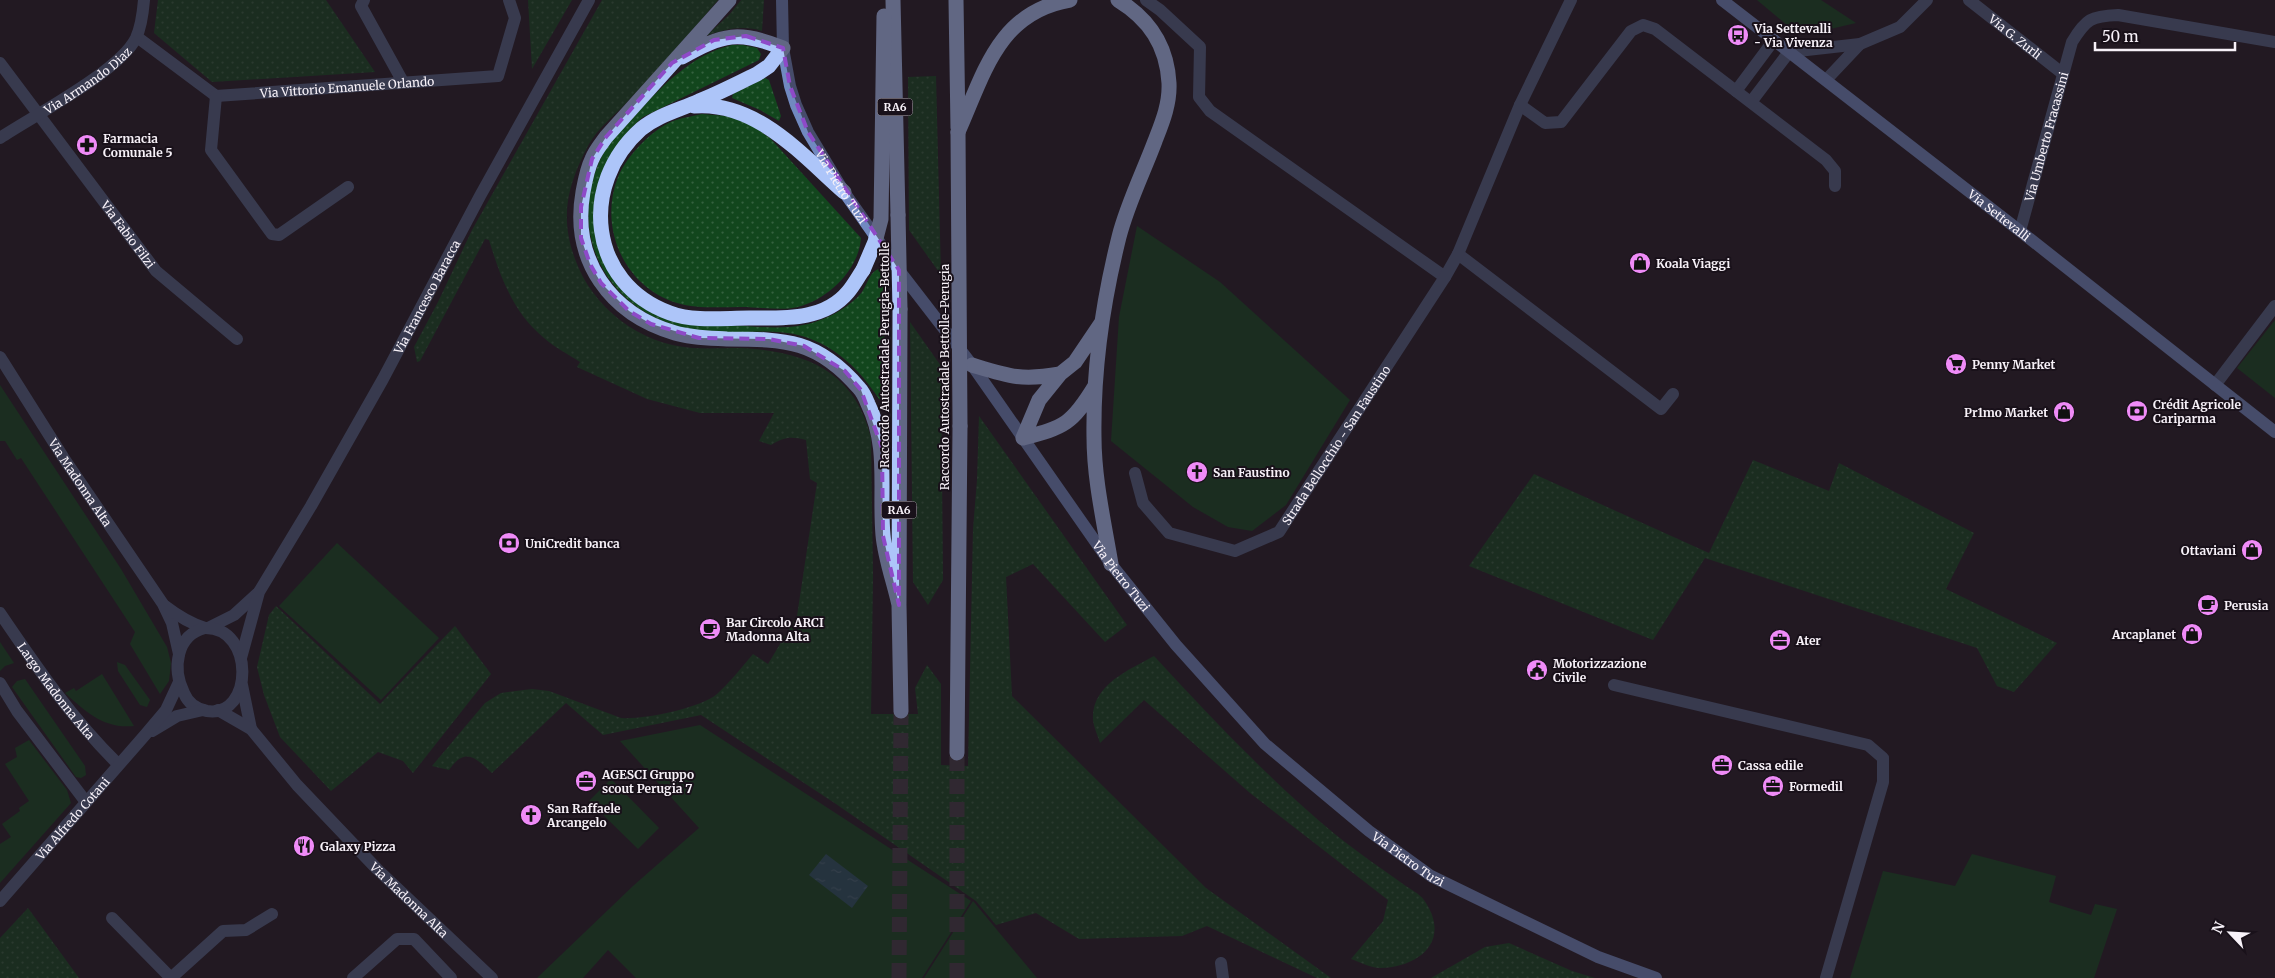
<svg xmlns="http://www.w3.org/2000/svg" width="2275" height="978" font-family="Merriweather,serif">
	<style>
		.grass { fill: url(#grass-dots) }
		.garden { fill: #12461d }
		.water { fill: url(#water-ripples) }
		.lines { fill: none; stroke-linecap: round; stroke-linejoin: round }
		.motorway-tunnel { stroke: #423a43; stroke-width: 15; stroke-dasharray: 15 8; stroke-linecap: butt }
		.minor { stroke: #536284; stroke-width: 12 }
		.tertiary { stroke: #536284; stroke-width: 12 }
		.secondary { stroke: #7189c0; stroke-width: 12 }
		.motorway { stroke: #adc5f9; stroke-width: 15 }
		.motorway-bridge { stroke: #adc5f9; stroke-width: 15 }
		.marked { fill: none; stroke: #8e4ac8; stroke-width: 4; stroke-dasharray: 10 6; stroke-linejoin: round }
		.labels { text-anchor: middle; dominant-baseline: central; stroke-width: 4; stroke-linejoin: round; paint-order: stroke }
		.shield { fill: #19111a; stroke: #b4aeb5; stroke-width: 1 }
		.shield-label { font-size: 11px; font-weight: bold; fill: #f7f1f8 }
		.poi-label { font-size: 12px; font-weight: bold; fill: #f7f1f8; stroke: #19111a; text-anchor: start }
		.street-label { font-size: 12px; fill: #f7f1f8; stroke: #19111a }
	</style>
	<defs>
		<pattern id="grass-dots" width="8" height="8" patternUnits="userSpaceOnUse" patternTransform="scale(1.25)"><rect width="8" height="8" fill="#12461d"/><path d="M2 2h.1M6 6h.1" fill="none" stroke="#35613f" stroke-width="1.8" stroke-linecap="round"/></pattern>
		<pattern id="water-ripples" width="26" height="14" patternUnits="userSpaceOnUse" patternTransform="scale(1.25)"><rect width="26" height="14" fill="#285260"/><path d="M2 4q2-2 4 0t4 0M15 11q2-2 4 0t4 0" fill="none" stroke="#486b78"/></pattern>
	</defs>
	<rect width="100%" height="100%" fill="#221a23"/>
	<path class="grass" d="M 158,0 L 326,0 L 375,72 L 212,82 L 154,33 Z
		M 528,0 L 572,0 L 532,69 Z
		M 602,0 L 718,0 C 689,35 658,68 627,102 C 615,115 598,128 589,144 C 568,184 559,215 575,259 C 592,307 639,344 692,348 C 708,349 724,348 741,348 C 805,351 855,371 871,438 L 873,576 L 871,714 L 918,714 L 915,688 L 927,665 L 941,684 L 941,765 L 968,766 L 973,529 L 977,480 L 979,416 L 1127,625 L 1105,642 L 1033,564 L 1006,577 L 1012,696 L 1206,888 L 1331,978 L 1317,978 L 1207,926 L 1182,936 L 1079,939 L 1036,913 L 996,925 L 976,901 L 836,804 L 701,715 L 603,735 L 566,703 L 492,773 C 475,757 465,747 449,770 L 432,766 L 485,703 L 501,693 L 532,689 L 549,691 L 621,718 C 643,720 701,708 717,694 C 730,682 742,667 753,654 L 768,664 L 797,616 L 817,483 L 810,479 L 806,440 C 791,436 784,437 771,445 L 759,441 L 774,413 L 700,413 L 647,399 L 577,367 L 580,362 C 568,354 554,347 544,338 C 513,313 500,276 489,240 L 485,239 L 420,361 L 417,362 L 414,347 L 438,302 L 472,230 Z
		M 741,0 L 764,0 L 762,31 C 743,25 725,29 706,36 L 729,15 Z
		M 732,45 L 743,45 L 757,48 L 761,54 L 759,60 L 643,117 C 598,155 580,211 606,265 C 613,281 625,296 640,305 C 654,312 679,321 694,324 C 704,327 717,325 728,325 C 752,326 779,330 803,325 C 824,321 848,309 862,292 C 867,285 870,271 879,269 L 883,274 L 886,397 L 883,400 L 879,399 C 860,370 836,346 802,336 C 767,326 728,337 693,331 C 685,330 678,326 671,324 C 599,300 568,224 602,156 C 609,142 621,131 631,120 C 659,89 690,55 732,45 Z
		M 936,76 L 941,275 L 909,230 L 908,77 Z
		M 765,78 L 769,80 L 781,116 L 779,121 L 760,110 L 732,98 L 733,94 Z
		M 702,114 L 727,116 L 747,122 L 770,138 L 861,238 C 859,269 829,299 798,307 C 781,311 759,307 741,307 C 720,307 697,309 677,303 C 624,287 598,227 618,177 C 627,155 654,127 676,120 C 685,117 694,116 702,114 Z
		M 910,322 L 941,366 L 943,580 L 928,605 L 913,582 Z
		M 1753,460 L 1829,491 L 1839,463 L 1974,533 L 1946,589 L 2057,643 L 2014,692 L 1997,686 L 1977,648 L 1705,558 L 1653,640 L 1469,566 L 1534,474 L 1709,553 Z
		M 276,606 L 380,704 L 455,626 L 491,674 L 413,773 L 403,761 L 378,752 L 331,791 L 280,737 L 264,695 L 257,667 L 269,615 Z
		M 1154,656 C 1212,719 1270,780 1336,835 C 1357,852 1381,868 1403,884 C 1410,889 1420,894 1424,900 C 1452,940 1420,967 1380,968 C 1371,968 1360,962 1351,959 L 1383,921 L 1388,900 L 1250,793 L 1144,700 L 1100,743 C 1098,736 1094,728 1093,720 C 1091,685 1129,670 1154,656 Z
		M 28,908 L 79,978 L 0,978 L 0,938 Z
		M 1509,943 L 1572,971 L 1595,978 L 1431,978 L 1485,947 Z"/>
	<path class="garden" d="M 1757,0 L 1821,0 L 1856,23 L 1826,30 L 1787,25 Z
		M 1137,226 L 1220,282 L 1350,400 L 1286,505 L 1252,531 L 1228,527 L 1193,507 L 1111,441 L 1119,317 Z
		M 2275,320 L 2275,398 L 2237,368 Z
		M 0,385 L 121,569 L 167,647 L 171,663 L 169,681 L 160,694 L 130,644 L 135,632 L 21,458 L 17,460 L 5,441 L 0,441 Z
		M 337,543 L 439,638 L 381,700 L 279,606 Z
		M 0,642 L 14,663 L 5,666 L 0,671 Z
		M 117,662 L 125,665 L 150,700 L 147,707 L 140,705 L 118,671 Z
		M 102,674 L 134,726 C 104,729 86,712 65,693 L 74,688 L 76,691 Z
		M 25,679 L 85,766 L 86,775 L 81,778 L 76,777 L 12,687 L 17,681 Z
		M 700,725 L 971,901 L 922,978 L 636,978 L 608,950 L 583,978 L 537,978 L 633,886 L 699,828 L 620,741 Z
		M 29,740 L 67,790 L 71,803 L 0,883 L 0,844 L 11,837 L 2,824 L 20,811 L 19,808 L 29,801 L 5,764 L 17,757 L 15,748 Z
		M 611,779 L 659,828 L 638,849 L 589,801 Z
		M 1972,854 L 2056,876 L 2049,902 L 2091,915 L 2095,904 L 2117,909 L 2094,978 L 1850,978 L 1883,871 L 1955,886 Z
		M 973,901 L 1037,978 L 924,978 Z"/>
	<path class="water" d="M 826,854 L 868,886 L 852,908 L 809,875 Z"/>
	<g class="lines">
		<path class="motorway-tunnel" d="M 899,978 L 901,711
			M 957,978 L 957,753"/>
		<g class="minor">
			<path d="M 364,0 L 361,6 L 403,82"/>
			<path d="M 1146,0 L 1160,10 L 1200,47 L 1199,97 L 1210,111 L 1445,277"/>
			<path id="s1" d="M 1969,0 L 2062,73"/>
			<path id="s2" d="M 137,37 L 216,96 L 498,76 L 515,18 L 509,0"/>
			<path id="s3" d="M 0,63 L 156,271 L 237,339"/>
			<path d="M 1826,80 L 1860,44"/>
			<path d="M 1736,91 L 1774,40"/>
			<path d="M 216,96 L 211,150 L 272,234 L 279,235 L 348,187"/>
			<path d="M 1751,102 L 1789,52 L 1860,44 L 1900,27 L 1927,0"/>
			<path d="M 1520,105 L 1545,123 L 1561,122 L 1631,31 L 1643,25 L 1655,29 L 1826,160 L 1835,171 L 1835,186"/>
			<path id="s4" d="M 0,138 C 33,116 120,71 136,38 C 141,27 143,12 144,0"/>
			<path id="s5" d="M 2020,231 L 2072,42 C 2086,19 2091,16 2118,15 L 2275,42"/>
			<path d="M 1458,254 L 1661,409 L 1673,394"/>
			<path d="M 2215,385 L 2275,306"/>
			<path id="s6" d="M 1135,473 L 1143,503 L 1169,533 L 1235,551 L 1279,532 L 1445,277 L 1458,254 L 1520,105 L 1571,0"/>
			<path id="s7" d="M 0,613 C 36,666 72,719 118,764"/>
			<path d="M 0,683 L 17,711 L 86,802"/>
			<path d="M 1614,685 L 1868,745 L 1883,758 L 1883,782 L 1826,978"/>
			<path d="M 112,918 L 170,977"/>
			<path d="M 1221,963 L 1223,978"/>
			<path d="M 171,978 L 223,931 L 246,930 L 272,914"/>
			<path d="M 353,978 L 397,939 L 414,939 L 451,978"/>
		</g>
		<g class="tertiary">
			<path id="s8" d="M 0,357 L 63,457 L 163,604 L 172,623 L 179,654"/>
			<path d="M 165,606 C 178,616 189,623 205,628"/>
			<path d="M 210,627 L 234,615 L 257,594"/>
			<path d="M 205,628 C 255,627 254,718 207,711 C 196,709 188,703 184,693 C 172,669 176,635 205,628 Z"/>
			<path id="s9" d="M 241,658 L 259,592 L 311,506 L 383,379 L 480,196 L 589,0"/>
			<path d="M 242,685 L 251,729"/>
			<path id="s10" d="M 218,710 L 251,729 L 297,785 L 377,869 L 492,978"/>
			<path d="M 152,731 L 177,716 L 203,710"/>
			<path id="s11" d="M 0,901 L 145,735 L 166,710 L 179,682"/>
		</g>
		<g class="secondary">
			<path id="s12" d="M 782,0 L 783,48 L 790,86 L 796,105 L 808,132 L 844,192 L 901,273 L 972,365 L 1111,564 L 1176,645 L 1265,744 L 1369,831 L 1431,876 L 1598,957 L 1656,978"/>
			<path id="s13" d="M 1722,0 L 2020,231 L 2275,432"/>
		</g>
		<path class="motorway" d="M 729,0 L 606,137 C 601,144 595,151 592,159 C 587,169 585,181 583,192 C 571,260 610,314 675,333 C 692,338 709,338 727,339 C 786,339 818,340 859,388 C 863,392 866,399 868,404 C 889,447 879,489 883,535 C 885,558 894,582 899,605
			M 893,0 L 898,215
			M 956,0 L 958,128
			M 682,57 C 723,34 739,30 783,48 L 769,66 L 757,74 C 738,83 719,93 699,101 C 679,110 658,115 641,129 C 579,184 588,283 670,313 C 694,322 724,318 749,318 C 783,318 824,321 848,292 C 854,285 858,277 863,270
			M 694,106 C 756,101 801,154 844,192
			M 958,132 C 984,74 998,12 1070,0
			M 900,309 L 899,605 L 901,711
			M 972,365 C 1008,376 1021,381 1060,374
			M 1023,438 L 1039,400 L 1060,374 L 1075,362 L 1102,322
			M 1023,438 C 1065,427 1072,424 1095,386
			M 1111,564 C 1104,522 1094,479 1094,437 C 1093,371 1103,301 1119,237 C 1127,205 1143,173 1155,141 C 1162,123 1170,104 1169,83 C 1167,45 1149,19 1118,0
			M 957,753 L 960,426"/>
		<path class="motorway-bridge" d="M 958,132 L 960,426
			M 898,215 L 900,309
			M 863,270 L 875,242 L 881,219 L 884,16"/>
	</g>
	<path d="M0 0H2275V978H0ZM 746,36 L 783,48 L 790,86 L 808,132 L 899,270 L 899,605 L 883,536 L 882,448 L 861,390 L 845,371 L 804,346 L 769,339 L 699,338 L 651,324 L 629,311 L 601,283 L 590,264 L 581,238 L 581,207 L 592,159 L 606,137 L 672,63 L 714,40 Z" fill="#221a23" fill-opacity=".55" fill-rule="evenodd"/>
	<path class="marked" d="M 746,36 L 783,48 L 790,86 L 808,132 L 899,270 L 899,605 L 883,536 L 882,448 L 861,390 L 845,371 L 804,346 L 769,339 L 699,338 L 651,324 L 629,311 L 601,283 L 590,264 L 581,238 L 581,207 L 592,159 L 606,137 L 672,63 L 714,40 Z"/>
	<defs>
		<g id="bus-disc" transform="scale(1.125)"><circle r="9.5" fill="#ef8bf7" stroke="#19111a"/><path d="M-5-6H5V4H4V6H2V4H-2V6H-4V4H-5ZM-3.5-4V0h7V-4ZM-3.5 1.2v1.5H-2V1.2ZM2 1.2v1.5H3.5V1.2Z" fill="#111"/></g>
		<g id="pharmacy-disc" transform="scale(1.125)"><circle r="9.5" fill="#ef8bf7" stroke="#19111a"/><path d="M-2-6h4v4h4v4h-4v4h-4v-4h-4v-4h4Z" fill="#111"/></g>
		<g id="shop-disc" transform="scale(1.125)"><circle r="9.5" fill="#ef8bf7" stroke="#19111a"/><path d="M-5-2.5h2.3a2.7 3.5 0 0 1 5.4 0H5L5.5 6h-11ZM-1.5-2.5h3a1.5 2.3 0 0 0-3 0Z" fill="#111"/></g>
		<g id="supermarket-disc" transform="scale(1.125)"><circle r="9.5" fill="#ef8bf7" stroke="#19111a"/><path d="M-6-5.5h2.5l.6 2H6L4.5 2H-2.5L-4.4-4H-6ZM-1.5 3.2a1.3 1.3 0 1 0 .1 0ZM3 3.2a1.3 1.3 0 1 0 .1 0Z" fill="#111"/></g>
		<g id="bank-disc" transform="scale(1.125)"><circle r="9.5" fill="#ef8bf7" stroke="#19111a"/><path d="M-6-4H6V4H-6ZM0-2.3a2.3 2.3 0 1 0 0 4.6a2.3 2.3 0 1 0 0-4.6Z" fill="#111"/></g>
		<g id="church-disc" transform="scale(1.125)"><circle r="9.5" fill="#ef8bf7" stroke="#19111a"/><path d="M-1.2-6h2.4v3.5h3.3v2.4h-3.3V6h-2.4V-.1h-3.3v-2.4h3.3Z" fill="#111"/></g>
		<g id="cafe-disc" transform="scale(1.125)"><circle r="9.5" fill="#ef8bf7" stroke="#19111a"/><path d="M-5.5-4.5H6V0H3Q3 3.5 0 3.5H-2.5Q-5.5 3.5-5.5 0ZM3-3.2v2h1.7v-2ZM-6 4.5H4V6H-6Z" fill="#111"/></g>
		<g id="office-disc" transform="scale(1.125)"><circle r="9.5" fill="#ef8bf7" stroke="#19111a"/><path d="M-6-3h4V-5.5h4V-3h4V5H-6ZM-1-4.5V-3h2v-1.5ZM-6 0V1H6V0Z" fill="#111"/></g>
		<g id="civic-disc" transform="scale(1.125)"><circle r="9.5" fill="#ef8bf7" stroke="#19111a"/><path d="M-.6-6.5H3V-4.5H.6V-3L4-1V1h2V6H-6V1h2V-1L-.6-3ZM-1.2 2.5V6h2.4V2.5Z" fill="#111"/></g>
		<g id="restaurant-disc" transform="scale(1.125)"><circle r="9.5" fill="#ef8bf7" stroke="#19111a"/><path d="M-5-6h1v4h1v-4h1v4h1v-4h1v5L-1.5 .5V6h-2V.5L-5-1ZM5-6V6H3V1.5H1.5Q1.5-4 5-6Z" fill="#111"/></g>
	</defs>
	<g fill-rule="evenodd">
		<use href="#bus-disc" x="1738" y="35"/>
		<use href="#pharmacy-disc" x="87" y="145"/>
		<use href="#shop-disc" x="1640" y="263"/>
		<use href="#supermarket-disc" x="1956" y="364"/>
		<use href="#bank-disc" x="2137" y="411"/>
		<use href="#shop-disc" x="2064" y="412"/>
		<use href="#church-disc" x="1197" y="472"/>
		<use href="#bank-disc" x="509" y="543"/>
		<use href="#shop-disc" x="2252" y="550"/>
		<use href="#cafe-disc" x="2208" y="605"/>
		<use href="#cafe-disc" x="710" y="629"/>
		<use href="#shop-disc" x="2192" y="634"/>
		<use href="#office-disc" x="1780" y="640"/>
		<use href="#civic-disc" x="1537" y="670"/>
		<use href="#office-disc" x="1722" y="765"/>
		<use href="#office-disc" x="586" y="781"/>
		<use href="#office-disc" x="1773" y="786"/>
		<use href="#church-disc" x="531" y="815"/>
		<use href="#restaurant-disc" x="304" y="846"/>
	</g>
	<g class="labels">
		<g class="shield">
			<rect x="877.5" y="98.5" width="35" height="17" rx="4"/>
			<rect x="881.5" y="501.5" width="35" height="17" rx="4"/>
		</g>
		<g class="shield-label">
			<text x="895" y="107">RA6</text>
			<text x="899" y="510">RA6</text>
		</g>
		<g class="poi-label">
			<text x="1754" y="28">Via Settevalli<tspan x="1754" dy="14">- Via Vivenza</tspan></text>
			<text x="103" y="138">Farmacia<tspan x="103" dy="14">Comunale 5</tspan></text>
			<text x="1656" y="263">Koala Viaggi</text>
			<text x="1972" y="364">Penny Market</text>
			<text x="2153" y="404">Crédit Agricole<tspan x="2153" dy="14">Cariparma</tspan></text>
			<text x="2048" y="412" text-anchor="end">Pr1mo Market</text>
			<text x="1213" y="472">San Faustino</text>
			<text x="525" y="543">UniCredit banca</text>
			<text x="2236" y="550" text-anchor="end">Ottaviani</text>
			<text x="2224" y="605">Perusia</text>
			<text x="726" y="622">Bar Circolo ARCI<tspan x="726" dy="14">Madonna Alta</tspan></text>
			<text x="2176" y="634" text-anchor="end">Arcaplanet</text>
			<text x="1796" y="640">Ater</text>
			<text x="1553" y="663">Motorizzazione<tspan x="1553" dy="14">Civile</tspan></text>
			<text x="1738" y="765">Cassa edile</text>
			<text x="602" y="774">AGESCI Gruppo<tspan x="602" dy="14">scout Perugia 7</tspan></text>
			<text x="1789" y="786">Formedil</text>
			<text x="547" y="808">San Raffaele<tspan x="547" dy="14">Arcangelo</tspan></text>
			<text x="320" y="846">Galaxy Pizza</text>
		</g>
		<g class="street-label">
			<text stroke="none"><textPath href="#s1" startOffset="59">Via G. Zurli</textPath></text>
			<text stroke="none"><textPath href="#s4" startOffset="105">Via Armando Diaz</textPath></text>
			<text stroke="none"><textPath href="#s2" startOffset="230">Via Vittorio Emanuele Orlando</textPath></text>
			<text stroke="none"><textPath href="#s5" startOffset="98">Via Umberto Fracassini</textPath></text>
			<text stroke="none"><textPath href="#s12" startOffset="200">Via Pietro Tuzi</textPath></text>
			<text stroke="none"><textPath href="#s13" startOffset="351">Via Settevalli</textPath></text>
			<text stroke="none"><textPath href="#s3" startOffset="214">Via Fabio Filzi</textPath></text>
			<text stroke="none"><textPath href="#s9" startOffset="408">Via Francesco Baracca</textPath></text>
			<text transform="translate(884 355) rotate(-90)">Raccordo Autostradale Perugia-Bettolle</text>
			<text transform="translate(944 377) rotate(-90)">Raccordo Autostradale Bettolle-Perugia</text>
			<text stroke="none"><textPath href="#s6" startOffset="291">Strada Bellocchio - San Faustino</textPath></text>
			<text stroke="none"><textPath href="#s8" startOffset="149">Via Madonna Alta</textPath></text>
			<text stroke="none"><textPath href="#s12" startOffset="680">Via Pietro Tuzi</textPath></text>
			<text stroke="none"><textPath href="#s7" startOffset="96">Largo Madonna Alta</textPath></text>
			<text stroke="none"><textPath href="#s11" startOffset="110">Via Alfredo Cotani</textPath></text>
			<text stroke="none"><textPath href="#s12" startOffset="1085">Via Pietro Tuzi</textPath></text>
			<text stroke="none"><textPath href="#s10" startOffset="271">Via Madonna Alta</textPath></text>
		</g>
	</g>
	<g transform="translate(2230 933) rotate(295)" stroke="#19111a" stroke-width="4" paint-order="stroke">
	<path d="M0-4L9 19L0 12L-9 19Z" fill="#f7f1f8"/>
	<text y="-8" font-size="14" font-weight="bold" text-anchor="middle" fill="#f7f1f8">N</text>
	</g>
	<path d="M2095 42v8h140v-8" fill="none" stroke="#f7f1f8" stroke-width="2.5"/>
	<text x="2102" y="42" font-size="15" fill="#f7f1f8" stroke="#19111a" stroke-width="4" paint-order="stroke">50 m</text>
</svg>
